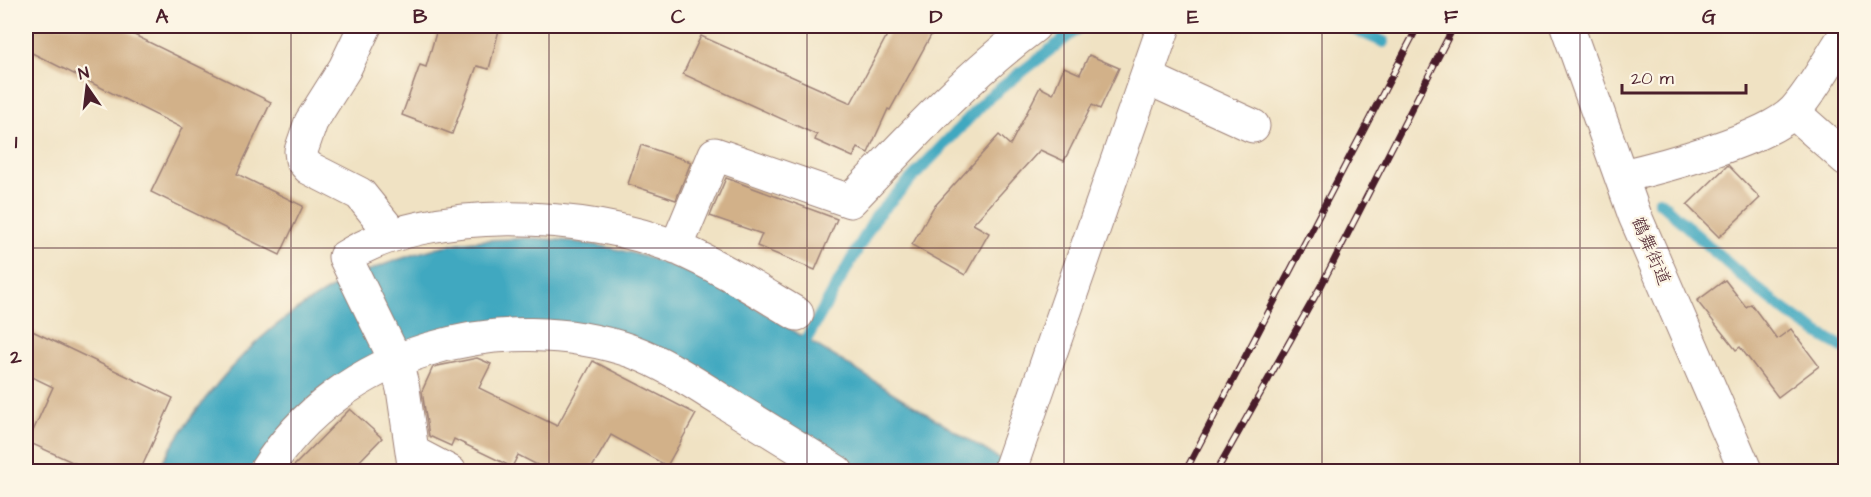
<svg xmlns="http://www.w3.org/2000/svg" width="1871" height="497" font-family="'Architects Daughter','Klee One',sans-serif">
	<style>
		.water { fill: #40a8c0; stroke: #456476; stroke-width: 1.5 }
		.lines { fill: none; stroke-linecap: round; stroke-linejoin: round }
		.stream { stroke: #40a8c0; stroke-width: 12 }
		.building { fill: #d2b189 }
		.minor-casing { stroke: #9d8077; stroke-width: 35 }
		.minor { stroke: #fff; stroke-width: 33 }
		.rail-casing { stroke: #4a1f2b; stroke-width: 7 }
		.rail { stroke: #fcf5e5; stroke-width: 4.5; stroke-dasharray: 14; stroke-linecap: butt }
		.grid { fill: none; stroke: #4a1f2b; stroke-width: 1.5; stroke-opacity: 0.55 }
		.labels { text-anchor: middle; dominant-baseline: central; stroke-width: 4.5; stroke-linejoin: round; paint-order: stroke }
		.street-label { font-size: 18px; fill: #4a1f2b; stroke: #fcf5e5 }
		.neatline { fill: none; stroke: #4a1f2b; stroke-width: 2 }
		.grid-label { font-size: 20px; text-anchor: middle; font-weight: bold; fill: #4a1f2b }
	</style>
	<rect width="100%" height="100%" fill="#fcf5e5"/>
	<filter id="ink" filterUnits="userSpaceOnUse"><feTurbulence type="fractalNoise" baseFrequency=".0167" numOctaves="2"/><feDisplacementMap in="SourceGraphic" scale="12" xChannelSelector="R" yChannelSelector="G"/><feConvolveMatrix kernelMatrix="1 2 1 2 8 2 1 2 1" color-interpolation-filters="sRGB"/></filter>
	<filter id="wash" filterUnits="userSpaceOnUse"><feTurbulence type="fractalNoise" baseFrequency=".008" numOctaves="4" result="noise"/><feDisplacementMap in="SourceGraphic" scale="24" xChannelSelector="R" yChannelSelector="G"/><feGaussianBlur stdDeviation="1.35" result="paint"/><feColorMatrix in="noise" values="0 0 0 0 0 0 0 0 0 0 0 0 0 0 0 0 0 1.4 0 .05"/><feComposite in="paint" operator="in"/></filter>
	<g filter="url(#wash)">
		<rect width="100%" height="100%" fill="#f0e2c3"/>
		<path class="water" d="M 527,238 C 606,241 659,257 729,291 L 1019,471 L 861,471 L 780,421 L 649,345 L 408,343 L 253,471 L 156,472 C 216,371 283,298 397,260 C 416,254 435,247 454,244 C 478,239 503,240 527,238 Z"/>
		<g class="lines">
			<path class="stream" d="M 1347,26 L 1384,42
				M 1659,201 C 1718,254 1775,312 1846,349
				M 799,352 L 877,215 L 988,98 L 1081,26"/>
		</g>
		<g id="blocks">
			<path class="building" d="M 26,26 L 116,26 L 271,102 L 237,174 L 303,206 L 280,255 L 151,192 L 182,128 L 26,50 Z
				M 438,26 L 500,26 L 489,69 L 477,66 L 452,134 L 402,115 L 420,65 L 426,67 Z
				M 892,26 L 936,26 L 890,110 L 888,109 L 868,153 L 858,148 L 853,157 L 815,140 L 817,135 L 683,74 L 701,36 L 851,103 Z
				M 1089,55 L 1119,68 L 1100,109 L 1092,105 L 1064,161 L 1040,150 L 973,224 L 989,233 L 965,275 L 912,245 L 933,208 L 999,135 L 1010,145 L 1040,87 L 1053,94 L 1064,67 L 1080,74 Z
				M 641,145 L 691,162 L 676,200 L 628,184 Z
				M 1728,165 L 1760,198 L 1719,237 L 1687,205 Z
				M 726,178 L 837,219 L 815,270 L 757,246 L 762,234 L 710,216 Z
				M 1725,280 L 1746,307 L 1751,304 L 1777,339 L 1791,329 L 1819,366 L 1778,397 L 1740,347 L 1736,350 L 1697,301 Z
				M 26,328 L 173,398 L 140,471 L 92,471 L 28,442 L 53,387 L 26,374 Z
				M 477,358 L 491,364 L 479,388 L 557,426 L 593,361 L 696,414 L 667,466 L 611,435 L 590,471 L 549,471 L 518,455 L 512,467 L 454,439 L 451,446 L 429,436 L 422,391 L 433,367 Z
				M 350,409 L 382,438 L 350,471 L 289,471 Z"/>
		</g>
	</g>
	<g filter="url(#ink)">
		<use href="#blocks" fill-opacity="0" stroke="#9d8077" stroke-width="1.5"/>
		<g class="lines">
			<g class="minor-casing">
				<path id="minor" d="M 365,26 L 345,68 L 311,122 L 301,151 L 302,160 L 309,168 L 360,194 L 393,235
					M 1567,26 L 1635,216 L 1746,472
					M 1148,78 L 1253,126
					M 1793,112 L 1846,159
					M 1622,176 C 1662,167 1767,139 1794,111 C 1814,89 1829,59 1846,34
					M 676,248 L 715,154 L 850,201 C 909,139 966,77 1034,26
					M 412,452 L 450,472
					M 265,472 C 340,350 502,307 634,352 C 664,363 694,383 721,400 C 760,424 798,448 837,472
					M 415,472 L 403,389 L 396,361 L 345,257 C 429,204 587,211 677,248 C 719,266 758,291 797,314
					M 1009,472 L 1164,26"/>
			</g>
			<use href="#minor" class="minor"/>
			<g class="rail-casing">
				<path id="rail" d="M 1185,472 L 1418,26
					M 1216,472 L 1322,284 L 1454,26"/>
			</g>
			<use href="#rail" class="rail"/>
		</g>
	</g>
	<path class="grid" d="M 291,26 L 291,472M 549,26 L 549,472M 807,26 L 807,472M 1064,26 L 1064,472M 1322,26 L 1322,472M 1580,26 L 1580,472M 26,248 L 1846,248"/>
	<g class="labels">
		<g class="street-label">
			<text transform="translate(1651 251) rotate(67)">鶴舞街道</text>
		</g>
	</g>
	<rect width="1871" height="497" fill="none" stroke="#fcf5e5" stroke-width="66"/>
	<g transform="translate(87 87) rotate(346)" stroke="#fcf5e5" stroke-width="4.5" paint-order="stroke">
	<path d="M0-4.5L10 22L0 15L-10 22Z" fill="#4a1f2b"/>
	<text y="-9" font-size="16" font-weight="bold" text-anchor="middle" fill="#4a1f2b">N</text>
	</g>
	<path d="M1622 84v9h124v-9" fill="none" stroke="#4a1f2b" stroke-width="3"/>
	<text x="1631" y="84" font-size="18" fill="#4a1f2b" stroke="#fcf5e5" stroke-width="4.5" paint-order="stroke">20 m</text>
	<rect x="33" y="33" width="1805" height="431" class="neatline"/>
	<g class="grid-label">
		<text x="162" y="23">A</text>
		<text x="420" y="23">B</text>
		<text x="678" y="23">C</text>
		<text x="936" y="23">D</text>
		<text x="1193" y="23">E</text>
		<text x="1451" y="23">F</text>
		<text x="1709" y="23">G</text>
		<text x="16" y="148">1</text>
		<text x="16" y="363">2</text>
	</g>
</svg>
